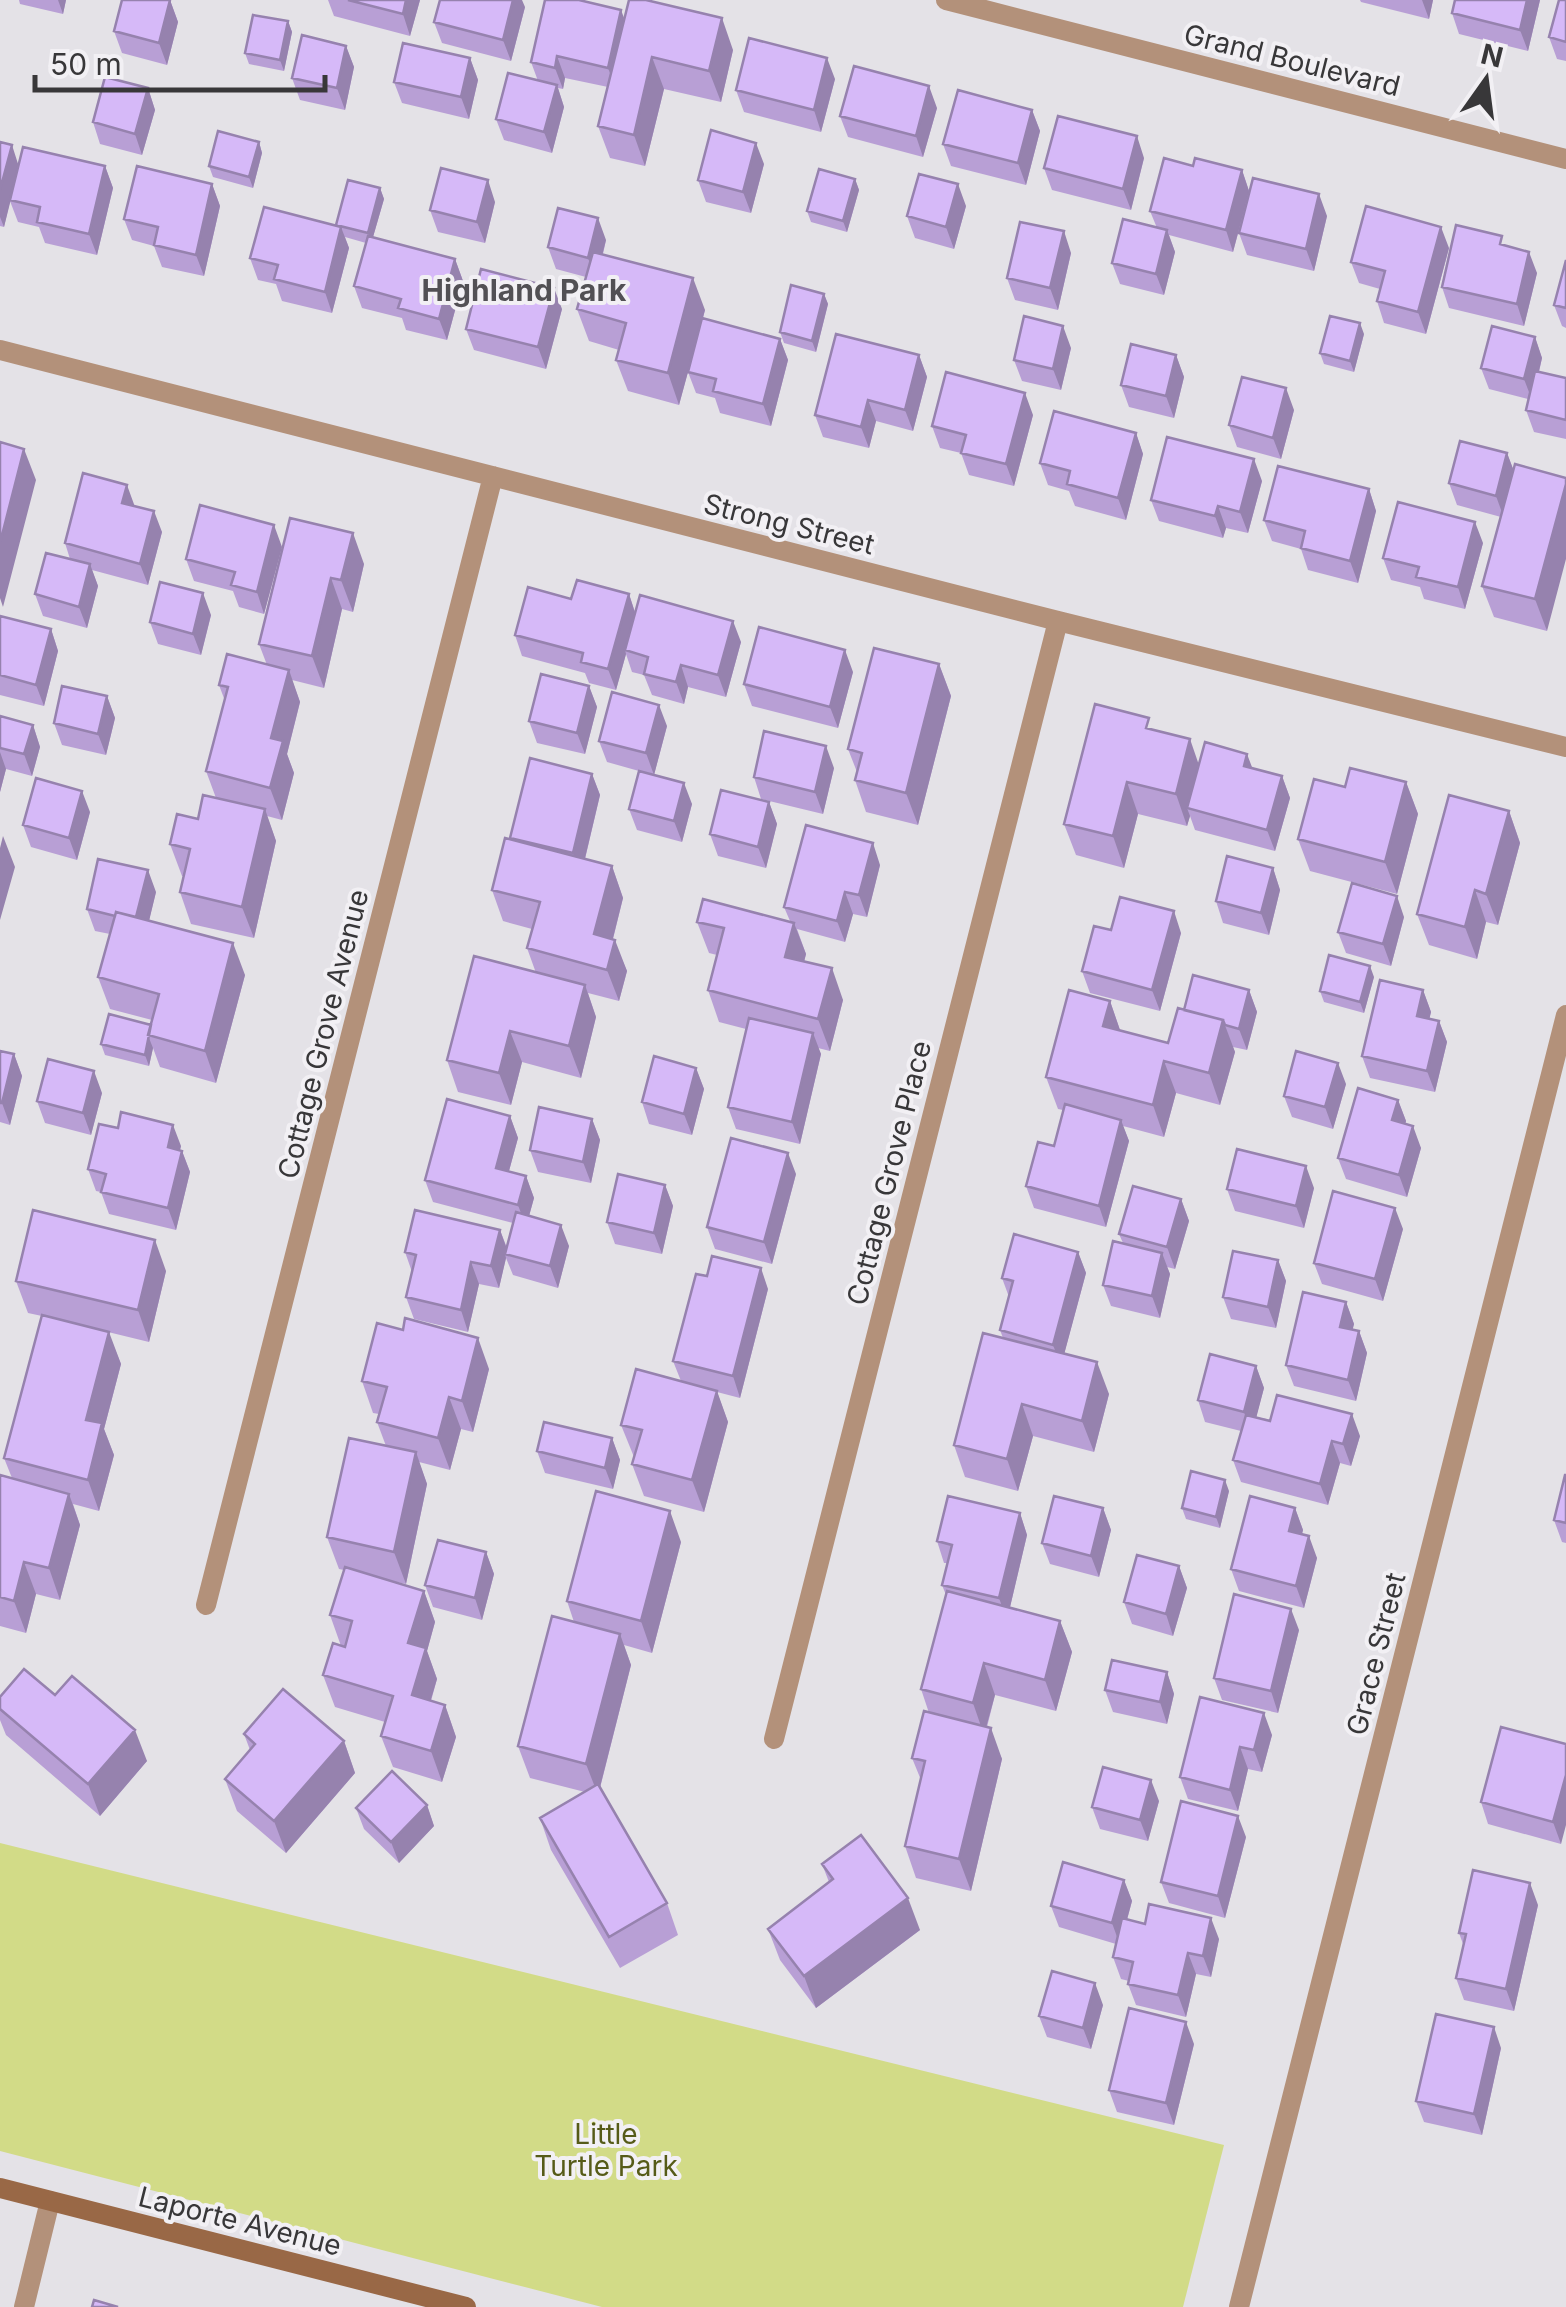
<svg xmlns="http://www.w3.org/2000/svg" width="1566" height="2307" font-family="Inter,sans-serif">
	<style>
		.green { fill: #d2db87 }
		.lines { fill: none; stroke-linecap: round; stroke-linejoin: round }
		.street { stroke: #b3917a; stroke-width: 20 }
		.secondary { stroke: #996846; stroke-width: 20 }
		.wall { fill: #b89fd5 }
		.shaded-wall { fill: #9682ae }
		.building { fill: #d6b9f8; stroke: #9682ae; stroke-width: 2.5 }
		.labels { text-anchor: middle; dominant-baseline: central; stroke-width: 8; stroke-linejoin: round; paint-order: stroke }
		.street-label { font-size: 28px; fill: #383739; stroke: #f2f0f4 }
		.park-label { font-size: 28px; fill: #565b18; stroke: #f2f0f4 }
		.neighbourhood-label { font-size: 30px; font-weight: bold; fill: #525054; stroke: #f2f0f4 }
	</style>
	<rect width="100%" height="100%" fill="#e4e2e7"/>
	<path class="green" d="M 0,1843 L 1224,2145 L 1183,2307 L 602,2307 L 0,2151 Z"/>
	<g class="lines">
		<path class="street" d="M 946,0 L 1566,159
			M 0,350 L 1058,621 L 1566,747
			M 206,1605 L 493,476
			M 774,1739 L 1058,621
			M 24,2307 L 50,2201
			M 1239,2307 L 1566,1015"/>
		<path class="secondary" d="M 0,2188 L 466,2307"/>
	</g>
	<path class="wall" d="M 19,0 L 66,0 L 63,14 L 20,4 Z
		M 170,0 L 178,22 L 167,65 L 122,53 L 114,31 Z
		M 328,0 L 420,0 L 410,36 L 334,16 Z
		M 1360,0 L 1433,0 L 1429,19 L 1361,2 Z
		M 1540,0 L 1528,51 L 1459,34 L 1452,13 Z
		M 1566,0 L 1566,61 L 1557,59 L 1549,37 Z
		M 525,7 L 511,61 L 442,43 L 434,22 Z
		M 624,18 L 733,50 L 721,102 L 664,89 L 645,166 L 610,158 L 598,126 L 608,87 L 565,78 L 563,89 L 558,88 L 564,107 L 552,153 L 504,140 L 496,119 L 538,81 L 531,62 Z
		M 288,21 L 292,32 L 284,71 L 249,64 L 245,53 Z
		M 346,46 L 354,67 L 345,110 L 300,100 L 292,78 Z
		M 470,58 L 478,80 L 469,119 L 402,103 L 394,82 Z
		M 835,79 L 821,132 L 744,112 L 736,90 Z
		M 148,88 L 155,110 L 142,155 L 100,144 L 93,122 Z
		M 937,108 L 923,157 L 848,137 L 840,116 Z
		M 1032,110 L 1040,131 L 1026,185 L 951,166 L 943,144 Z
		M 0,142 L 19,165 L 105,166 L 113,188 L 97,255 L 45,243 L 39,227 L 18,222 L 10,201 L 4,227 L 0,226 Z
		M 259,142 L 262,153 L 253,188 L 213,177 L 209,166 Z
		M 1144,158 L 1131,210 L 1052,190 L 1044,168 Z
		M 764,164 L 751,213 L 706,202 L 698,180 Z
		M 1193,166 L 1242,170 L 1249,191 L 1327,216 L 1314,271 L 1247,255 L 1239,233 L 1248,197 L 1233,252 L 1169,235 L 1175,252 L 1164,295 L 1120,284 L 1112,263 L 1157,228 L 1150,211 Z
		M 855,179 L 859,190 L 847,232 L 811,222 L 807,211 Z
		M 212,184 L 220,206 L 204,276 L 162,267 L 154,246 L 132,240 L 124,219 Z
		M 380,188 L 384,199 L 373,237 L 455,259 L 463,281 L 447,340 L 406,330 L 402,318 L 362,308 L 354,286 L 366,243 L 345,237 L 349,248 L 332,313 L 282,301 L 276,284 L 258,280 L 250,258 L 336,225 Z
		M 495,202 L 485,243 L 438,232 L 430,210 Z
		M 966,206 L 954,249 L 915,238 L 907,216 Z
		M 606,240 L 603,254 L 705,310 L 703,318 L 780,339 L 788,360 L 771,426 L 720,413 L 715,398 L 696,393 L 688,372 L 697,338 L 679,405 L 628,391 L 616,360 L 619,350 L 589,341 L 577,309 L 586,277 L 556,269 L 548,247 Z
		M 1506,246 L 1537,273 L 1524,326 L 1449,308 L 1442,287 Z
		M 1449,248 L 1426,334 L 1384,323 L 1377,301 L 1380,289 L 1359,283 L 1351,262 Z
		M 1071,253 L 1058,310 L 1015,300 L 1007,278 Z
		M 1566,260 L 1566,328 L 1562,326 L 1554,305 Z
		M 824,294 L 828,304 L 816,352 L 784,343 L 780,332 Z
		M 562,309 L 546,369 L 474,350 L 466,329 Z
		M 1364,334 L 1354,372 L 1324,364 L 1320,353 Z
		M 1535,337 L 1542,358 L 1539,372 L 1566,378 L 1566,439 L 1534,432 L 1526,410 L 1528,399 L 1489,389 L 1481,368 Z
		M 1071,348 L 1061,390 L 1022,381 L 1014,360 Z
		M 919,355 L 927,377 L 913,431 L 876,421 L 869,448 L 823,437 L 815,415 Z
		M 1176,355 L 1184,377 L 1174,418 L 1129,407 L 1121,385 Z
		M 1294,410 L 1281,459 L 1237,447 L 1229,425 Z
		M 1033,415 L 1014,486 L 969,475 L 961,453 L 940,448 L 932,426 Z
		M 1136,433 L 1143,454 L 1126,520 L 1075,506 L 1069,491 L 1048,485 L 1040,463 Z
		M 1507,453 L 1513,469 L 1547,631 L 1494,617 L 1482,586 L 1501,517 L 1457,505 L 1449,483 Z
		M 1262,481 L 1248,533 L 1226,528 L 1223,538 L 1159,521 L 1151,500 Z
		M 1369,489 L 1376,511 L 1358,583 L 1308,570 L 1301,549 L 1272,541 L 1264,520 Z
		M 135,506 L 162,532 L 148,585 L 92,570 L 98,586 L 87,628 L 43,616 L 35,594 L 70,559 L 65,543 Z
		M 290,518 L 364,564 L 353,612 L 342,609 L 324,688 L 292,680 L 300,702 L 287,754 L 294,773 L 282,820 L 267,816 L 276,841 L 254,938 L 191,924 L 180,892 L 183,876 L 182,876 L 170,844 L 198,819 L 216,798 L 206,771 L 225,701 L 219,685 L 267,665 L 259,644 Z
		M 1483,543 L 1465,609 L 1424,599 L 1420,587 L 1391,580 L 1383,558 Z
		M 282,547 L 264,614 L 239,607 L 233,591 L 194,581 L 186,559 Z
		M 629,594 L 635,612 L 741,642 L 726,697 L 688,687 L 684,704 L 652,695 L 644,675 L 632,672 L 626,654 L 616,690 L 589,683 L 585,673 L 522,656 L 515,635 L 571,599 Z
		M 211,615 L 201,655 L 158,644 L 150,622 Z
		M 0,616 L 51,629 L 58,651 L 44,706 L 0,695 Z
		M 939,664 L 951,696 L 918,825 L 866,812 L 855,780 L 857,772 L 848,749 Z
		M 853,672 L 838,728 L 752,706 L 744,684 Z
		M 589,686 L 597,707 L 585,754 L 537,743 L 529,721 Z
		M 107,696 L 115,718 L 106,755 L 62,745 L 54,723 Z
		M 0,716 L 33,725 L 40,747 L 32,776 L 6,769 L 0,792 Z
		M 667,726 L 654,775 L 692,804 L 682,842 L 637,830 L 629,809 L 639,771 L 607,762 L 599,741 Z
		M 1153,730 L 1199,764 L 1253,768 L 1282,776 L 1290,798 L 1275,851 L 1195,830 L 1190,816 L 1187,826 L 1138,814 L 1124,868 L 1076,855 L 1064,824 Z
		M 834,768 L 823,814 L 761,799 L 754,777 Z
		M 592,774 L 600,795 L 585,859 L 612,866 L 623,898 L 613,939 L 627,971 L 619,1001 L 588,993 L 596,1017 L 581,1078 L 522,1062 L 511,1105 L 458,1092 L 447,1060 L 536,973 L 527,948 L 532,929 L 503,921 L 492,890 L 511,839 Z
		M 1406,782 L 1418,814 L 1397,894 L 1310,871 L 1298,839 L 1345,787 Z
		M 769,802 L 777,824 L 766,868 L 718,856 L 710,834 Z
		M 1509,811 L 1520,843 L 1498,925 L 1486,922 L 1477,959 L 1429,945 L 1417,914 Z
		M 90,812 L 77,860 L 31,847 L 23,825 Z
		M 880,865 L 867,917 L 853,914 L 845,942 L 797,929 L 806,954 L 804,962 L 843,1000 L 830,1051 L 818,1048 L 821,1054 L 800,1144 L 736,1129 L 728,1107 L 746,1029 L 719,1022 L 708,990 L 717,955 L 709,953 L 697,922 L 790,921 L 784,907 Z
		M 1273,868 L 1280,890 L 1269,935 L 1223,923 L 1216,901 Z
		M 156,892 L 149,920 L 245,975 L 216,1083 L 160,1067 L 153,1048 L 149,1066 L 105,1055 L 101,1044 L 151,1025 L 152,1020 L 110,1009 L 98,977 L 110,934 L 95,931 L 87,909 Z
		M 1404,917 L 1391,966 L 1346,953 L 1338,932 Z
		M 1111,930 L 1181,933 L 1160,1011 L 1090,993 L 1082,971 Z
		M 1374,977 L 1364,1013 L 1324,1002 L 1320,991 Z
		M 1249,990 L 1257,1012 L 1247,1050 L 1233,1047 L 1235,1052 L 1220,1105 L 1176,1093 L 1164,1137 L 1123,1126 L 1129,1141 L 1106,1227 L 1034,1208 L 1026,1186 L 1054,1146 L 1063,1110 L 1058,1109 L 1046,1077 L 1110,1001 L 1120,1030 L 1168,1043 L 1184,1010 Z
		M 1423,990 L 1431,1012 L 1429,1019 L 1439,1021 L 1447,1042 L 1435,1092 L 1370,1078 L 1362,1056 Z
		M 0,1051 L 14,1054 L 22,1076 L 10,1125 L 0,1122 Z
		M 696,1068 L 704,1089 L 692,1135 L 649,1124 L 642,1102 Z
		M 1346,1084 L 1333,1129 L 1292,1117 L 1284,1096 Z
		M 102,1093 L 91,1135 L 45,1123 L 37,1101 Z
		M 1398,1100 L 1406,1121 L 1405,1124 L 1421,1148 L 1407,1197 L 1346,1179 L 1338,1158 Z
		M 510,1116 L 518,1138 L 509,1171 L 526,1176 L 534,1198 L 529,1216 L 569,1246 L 558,1288 L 513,1275 L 506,1258 L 499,1288 L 479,1284 L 468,1332 L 414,1319 L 406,1297 L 412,1272 L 405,1252 L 500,1230 L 507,1248 L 513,1223 L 433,1202 L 425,1180 Z
		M 592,1119 L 600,1140 L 591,1183 L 538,1172 L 530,1150 Z
		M 181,1146 L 180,1150 L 182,1151 L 190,1172 L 176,1230 L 109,1214 L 101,1192 L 96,1191 L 88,1169 Z
		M 796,1174 L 772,1264 L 715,1249 L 707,1227 Z
		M 665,1185 L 673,1206 L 662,1254 L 615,1244 L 607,1222 Z
		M 1314,1188 L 1304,1228 L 1235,1211 L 1227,1189 Z
		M 1181,1199 L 1189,1221 L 1175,1269 L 1167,1267 L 1170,1274 L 1160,1318 L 1111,1306 L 1103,1285 L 1123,1243 L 1119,1234 Z
		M 1403,1229 L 1383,1301 L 1322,1284 L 1314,1263 Z
		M 1078,1252 L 1086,1273 L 1064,1354 L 1109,1394 L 1094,1452 L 1033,1436 L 1018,1491 L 965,1477 L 954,1445 L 1003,1338 L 1000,1330 L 1009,1297 L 1002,1278 Z
		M 1278,1260 L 1286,1281 L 1276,1328 L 1231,1319 L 1223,1297 Z
		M 166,1271 L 149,1342 L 108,1332 L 121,1364 L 104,1429 L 114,1455 L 99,1511 L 73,1504 L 80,1525 L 60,1600 L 36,1594 L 26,1633 L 0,1626 L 0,1475 L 12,1478 L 4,1458 L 42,1316 L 28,1313 L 16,1281 Z
		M 768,1289 L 740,1398 L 717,1392 L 728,1422 L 704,1512 L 644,1496 L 632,1464 L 634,1457 L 621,1425 L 681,1381 L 673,1361 Z
		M 1346,1302 L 1354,1324 L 1352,1330 L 1359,1331 L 1367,1353 L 1356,1401 L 1294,1386 L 1286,1365 Z
		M 1256,1366 L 1264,1388 L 1256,1417 L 1360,1436 L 1351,1466 L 1340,1463 L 1328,1505 L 1241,1482 L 1233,1460 L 1241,1431 L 1205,1422 L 1198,1400 Z
		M 489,1369 L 473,1432 L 461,1429 L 450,1470 L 419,1462 L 427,1484 L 406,1584 L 387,1580 L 424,1591 L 435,1622 L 427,1651 L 437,1679 L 431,1701 L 445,1705 L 456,1737 L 442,1782 L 393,1767 L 381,1736 L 385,1722 L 335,1707 L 323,1675 L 341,1646 L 330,1615 L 344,1570 L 339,1569 L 327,1537 L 386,1446 L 377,1422 L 379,1414 L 373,1413 L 362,1381 Z
		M 612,1438 L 620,1460 L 613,1489 L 545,1473 L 537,1451 Z
		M 1566,1475 L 1566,1543 L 1562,1542 L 1554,1520 Z
		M 1229,1491 L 1220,1528 L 1186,1519 L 1182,1508 Z
		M 1103,1508 L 1111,1530 L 1099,1577 L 1050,1564 L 1042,1543 Z
		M 1295,1508 L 1303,1530 L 1302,1534 L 1317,1558 L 1304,1608 L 1239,1591 L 1231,1569 Z
		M 1020,1513 L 1027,1535 L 1010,1607 L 1060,1621 L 1072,1652 L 1056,1711 L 995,1695 L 987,1727 L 1002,1759 L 971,1891 L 916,1878 L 905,1846 L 921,1780 L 912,1758 L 929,1713 L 921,1689 L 946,1595 L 942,1585 L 947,1563 L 944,1563 L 937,1541 Z
		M 681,1542 L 652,1653 L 624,1645 L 631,1665 L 600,1788 L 667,1903 L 678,1935 L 620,1968 L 551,1850 L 540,1818 L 585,1792 L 530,1778 L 518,1746 L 574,1622 L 567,1601 Z
		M 486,1552 L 494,1574 L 482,1620 L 433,1607 L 425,1585 Z
		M 1179,1566 L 1187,1588 L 1173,1636 L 1132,1624 L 1124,1602 Z
		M 1299,1630 L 1278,1713 L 1222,1700 L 1214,1678 Z
		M 1167,1672 L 1174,1694 L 1167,1724 L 1113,1712 L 1105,1690 Z
		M 55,1695 L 147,1761 L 100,1816 L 6,1735 L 0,1720 L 0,1697 Z
		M 1200,1697 L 1272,1735 L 1262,1772 L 1248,1769 L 1238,1811 L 1188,1799 L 1180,1777 Z
		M 244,1734 L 344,1741 L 355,1773 L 286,1853 L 237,1811 L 225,1779 L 250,1750 Z
		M 1566,1744 L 1561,1844 L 1488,1824 L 1481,1802 Z
		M 1159,1801 L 1148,1841 L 1100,1829 L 1092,1807 Z
		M 427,1805 L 434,1826 L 399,1863 L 364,1829 L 356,1808 Z
		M 1246,1837 L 1225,1918 L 1169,1903 L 1161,1882 Z
		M 822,1864 L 920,1930 L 816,2008 L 780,1960 L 768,1929 L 829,1882 Z
		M 1124,1880 L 1132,1901 L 1127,1920 L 1219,1939 L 1211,1977 L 1196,1974 L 1186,2017 L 1136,2005 L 1128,1984 L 1129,1981 L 1121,1979 L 1113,1957 L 1116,1944 L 1059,1927 L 1051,1906 Z
		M 1538,1905 L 1514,2011 L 1464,2000 L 1456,1978 L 1463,1944 L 1459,1933 Z
		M 1103,2005 L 1091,2049 L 1047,2037 L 1039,2016 Z
		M 1194,2044 L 1174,2125 L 1117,2112 L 1109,2090 Z
		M 1501,2048 L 1482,2135 L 1424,2122 L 1416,2101 Z"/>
	<path class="shaded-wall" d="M 58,0 L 66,0 L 63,14 Z
		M 170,0 L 178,22 L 167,65 L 159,43 Z
		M 406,0 L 420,0 L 410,36 L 403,14 Z
		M 513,0 L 522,0 L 525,7 L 511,61 L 503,40 Z
		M 1422,0 L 1433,0 L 1429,19 Z
		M 1527,0 L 1540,0 L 1528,51 L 1520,30 Z
		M 621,10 L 629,31 L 616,89 L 608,68 Z
		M 722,18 L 733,50 L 721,102 L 709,71 Z
		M 288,21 L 292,32 L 284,71 L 280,60 Z
		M 346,46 L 354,67 L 345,110 L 337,88 Z
		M 557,56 L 565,78 L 563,89 L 555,68 Z
		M 652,57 L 664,89 L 645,166 L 634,135 Z
		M 470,58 L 478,80 L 469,119 L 461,97 Z
		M 827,58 L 835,79 L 821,132 L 814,110 Z
		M 557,85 L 564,107 L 552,153 L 544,132 Z
		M 929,86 L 937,108 L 923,157 L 916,136 Z
		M 148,88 L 155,110 L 142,155 L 135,134 Z
		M 1032,110 L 1040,131 L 1026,185 L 1018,163 Z
		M 1137,136 L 1144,158 L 1131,210 L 1123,189 Z
		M 259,142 L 262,153 L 253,188 L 249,177 Z
		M 756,143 L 764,164 L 751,213 L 743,192 Z
		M 12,145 L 19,167 L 4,227 L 0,217 L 0,190 Z
		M 105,166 L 113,188 L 97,255 L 89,234 Z
		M 1242,170 L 1249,191 L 1233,252 L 1226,230 Z
		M 855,179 L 859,190 L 847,232 L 843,221 Z
		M 488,180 L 495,202 L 485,243 L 477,222 Z
		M 212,184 L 220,206 L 204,276 L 196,255 Z
		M 958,184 L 966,206 L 954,249 L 946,227 Z
		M 380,188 L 384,199 L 371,244 L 368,233 Z
		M 1319,194 L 1327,216 L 1314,271 L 1306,249 Z
		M 598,218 L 606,240 L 596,280 L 588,258 Z
		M 341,227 L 349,248 L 332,313 L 325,292 Z
		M 1441,227 L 1449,248 L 1426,334 L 1418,312 Z
		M 1167,230 L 1175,252 L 1164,295 L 1156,274 Z
		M 1064,231 L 1071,253 L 1058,310 L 1050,288 Z
		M 1529,252 L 1537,273 L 1524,326 L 1517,304 Z
		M 455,259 L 463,281 L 447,340 L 439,319 Z
		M 693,278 L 705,310 L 679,405 L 668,373 Z
		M 554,288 L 562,309 L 546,369 L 538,347 Z
		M 824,294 L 828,304 L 816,352 L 812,341 Z
		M 1360,323 L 1364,334 L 1354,372 L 1350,361 Z
		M 1063,326 L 1071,348 L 1061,390 L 1053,369 Z
		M 1535,337 L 1542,358 L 1532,400 L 1524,379 Z
		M 780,339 L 788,360 L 771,426 L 763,404 Z
		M 919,355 L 927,377 L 913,431 L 905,410 Z
		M 1176,355 L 1184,377 L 1174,418 L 1166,396 Z
		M 1286,388 L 1294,410 L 1281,459 L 1273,438 Z
		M 1025,393 L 1033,415 L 1014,486 L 1006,464 Z
		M 868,400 L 876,421 L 869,448 L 861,427 Z
		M 1136,433 L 1143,454 L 1126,520 L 1118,498 Z
		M 24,449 L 36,480 L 3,607 L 0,598 L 0,543 Z
		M 1507,453 L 1515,474 L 1504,518 L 1496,496 Z
		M 1254,459 L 1262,481 L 1248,533 L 1240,512 Z
		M 1566,484 L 1566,559 L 1547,631 L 1535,599 Z
		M 127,485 L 135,507 L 122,503 Z
		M 1369,489 L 1376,511 L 1358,583 L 1350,561 Z
		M 1218,506 L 1226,528 L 1223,538 L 1215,516 Z
		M 154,511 L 162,532 L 148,585 L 140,564 Z
		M 1475,522 L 1483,543 L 1465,609 L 1458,587 Z
		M 274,525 L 282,547 L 264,614 L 257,592 Z
		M 353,533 L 364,564 L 353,612 L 341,580 Z
		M 90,564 L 98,586 L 87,628 L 79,607 Z
		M 331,578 L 342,609 L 324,688 L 312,656 Z
		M 203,593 L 211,615 L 201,655 L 193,634 Z
		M 629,594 L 636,616 L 625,650 L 626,654 L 616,690 L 608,669 Z
		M 733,621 L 741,642 L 726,697 L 718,675 Z
		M 51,629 L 58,651 L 44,706 L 36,685 Z
		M 845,650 L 853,672 L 838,728 L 830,707 Z
		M 939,664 L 951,696 L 918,825 L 906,793 Z
		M 681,665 L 688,687 L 684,704 L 676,682 Z
		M 289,670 L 300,702 L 287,754 L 294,773 L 282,820 L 270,788 L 271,738 Z
		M 589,686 L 597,707 L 585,754 L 577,733 Z
		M 107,696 L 115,718 L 106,755 L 98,734 Z
		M 659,705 L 667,726 L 654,775 L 646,753 Z
		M 33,725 L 40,747 L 32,776 L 24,754 Z
		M 1190,739 L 1201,771 L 1187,808 L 1190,816 L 1187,826 L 1176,794 Z
		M 826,746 L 834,768 L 823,814 L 815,792 Z
		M 0,752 L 6,769 L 0,792 Z
		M 1247,754 L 1255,775 L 1244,766 Z
		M 592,774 L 600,795 L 581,875 L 573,853 Z
		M 1282,776 L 1290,798 L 1275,851 L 1267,830 Z
		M 1127,782 L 1138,814 L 1124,868 L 1113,836 Z
		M 1406,782 L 1418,814 L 1397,894 L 1385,862 Z
		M 684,783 L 692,804 L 682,842 L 674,821 Z
		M 82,791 L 90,812 L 77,860 L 69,838 Z
		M 769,802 L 777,824 L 766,868 L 758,847 Z
		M 265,809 L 276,841 L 254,938 L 242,907 Z
		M 1509,811 L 1520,843 L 1498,925 L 1486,894 Z
		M 3,836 L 15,867 L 0,920 L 0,848 Z
		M 873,843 L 880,865 L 867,917 L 859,895 Z
		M 612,866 L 623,898 L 606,966 L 594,934 Z
		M 1273,868 L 1280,890 L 1269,935 L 1261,913 Z
		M 148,870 L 156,892 L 144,942 L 136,920 Z
		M 1475,890 L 1486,922 L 1477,959 L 1465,927 Z
		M 845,892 L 853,914 L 845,942 L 837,921 Z
		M 1397,896 L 1404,917 L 1391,966 L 1383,944 Z
		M 1174,911 L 1181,933 L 1160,1011 L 1152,990 Z
		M 794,923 L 806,954 L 797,989 L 785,957 Z
		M 615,940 L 627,971 L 619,1001 L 607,970 Z
		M 233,943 L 245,975 L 216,1083 L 205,1051 Z
		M 1370,966 L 1374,977 L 1364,1013 L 1360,1002 Z
		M 832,968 L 843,1000 L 830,1051 L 818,1019 Z
		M 585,985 L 596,1017 L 581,1078 L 569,1046 Z
		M 1249,990 L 1257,1012 L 1247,1050 L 1239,1029 Z
		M 1423,990 L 1431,1012 L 1425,1038 L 1417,1016 Z
		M 1110,1001 L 1121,1033 L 1103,1026 Z
		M 1223,1020 L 1235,1052 L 1220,1105 L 1209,1073 Z
		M 1439,1021 L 1447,1042 L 1435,1092 L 1427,1071 Z
		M 510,1031 L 522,1062 L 511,1105 L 499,1073 Z
		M 813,1033 L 821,1054 L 800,1144 L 792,1122 Z
		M 149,1038 L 153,1048 L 149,1066 L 145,1055 Z
		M 14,1054 L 22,1076 L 10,1125 L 2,1103 Z
		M 1164,1061 L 1176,1093 L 1164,1137 L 1153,1105 Z
		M 1338,1063 L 1346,1084 L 1333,1129 L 1325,1107 Z
		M 696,1068 L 704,1089 L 692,1135 L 684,1114 Z
		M 94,1071 L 102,1093 L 91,1135 L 83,1113 Z
		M 1398,1100 L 1406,1121 L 1400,1142 L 1392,1120 Z
		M 510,1116 L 518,1138 L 504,1189 L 496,1168 Z
		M 592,1119 L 600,1140 L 591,1183 L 583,1162 Z
		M 1121,1120 L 1129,1141 L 1106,1227 L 1099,1206 Z
		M 173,1125 L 181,1146 L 175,1169 L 168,1147 Z
		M 1413,1126 L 1421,1148 L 1407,1197 L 1399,1175 Z
		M 182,1151 L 190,1172 L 176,1230 L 168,1208 Z
		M 788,1153 L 796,1174 L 772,1264 L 764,1242 Z
		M 1306,1166 L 1314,1188 L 1304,1228 L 1296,1206 Z
		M 526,1176 L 534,1198 L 526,1227 L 518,1205 Z
		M 665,1185 L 673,1206 L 662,1254 L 654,1233 Z
		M 1181,1199 L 1189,1221 L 1175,1269 L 1167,1247 Z
		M 1395,1208 L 1403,1229 L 1383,1301 L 1375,1279 Z
		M 561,1225 L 569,1246 L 558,1288 L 550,1266 Z
		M 500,1230 L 508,1252 L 505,1254 L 506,1258 L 499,1288 L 491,1266 Z
		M 155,1240 L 166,1271 L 149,1342 L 138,1310 Z
		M 1078,1252 L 1086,1273 L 1061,1366 L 1053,1345 Z
		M 1162,1253 L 1170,1274 L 1160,1318 L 1152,1296 Z
		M 1278,1260 L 1286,1281 L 1276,1328 L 1268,1307 Z
		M 471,1262 L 479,1284 L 468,1332 L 461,1310 Z
		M 761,1268 L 768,1289 L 740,1398 L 733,1376 Z
		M 1346,1302 L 1354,1324 L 1348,1349 L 1340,1327 Z
		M 1359,1331 L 1367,1353 L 1356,1401 L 1348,1380 Z
		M 109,1332 L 121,1364 L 104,1429 L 114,1455 L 99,1511 L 88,1480 L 86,1420 Z
		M 478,1338 L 489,1369 L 473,1432 L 462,1401 Z
		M 1097,1362 L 1109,1394 L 1094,1452 L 1082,1421 Z
		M 1256,1366 L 1264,1388 L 1252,1434 L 1244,1412 Z
		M 717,1391 L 728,1422 L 704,1512 L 692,1480 Z
		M 449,1397 L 461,1429 L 450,1470 L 438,1438 Z
		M 1022,1404 L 1033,1436 L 1018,1491 L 1007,1459 Z
		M 1352,1414 L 1360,1436 L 1351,1466 L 1343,1444 Z
		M 612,1438 L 620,1460 L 613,1489 L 605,1468 Z
		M 1332,1441 L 1340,1463 L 1328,1505 L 1320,1484 Z
		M 416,1452 L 427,1484 L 406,1584 L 394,1552 Z
		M 1225,1480 L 1229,1491 L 1220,1528 L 1216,1517 Z
		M 69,1494 L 80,1525 L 60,1600 L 49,1568 Z
		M 1103,1508 L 1111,1530 L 1099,1577 L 1091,1556 Z
		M 1295,1508 L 1303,1530 L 1297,1553 L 1289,1531 Z
		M 670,1511 L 681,1542 L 652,1653 L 641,1621 Z
		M 1020,1513 L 1027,1535 L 1007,1620 L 999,1598 Z
		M 1309,1536 L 1317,1558 L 1304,1608 L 1296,1586 Z
		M 486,1552 L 494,1574 L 482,1620 L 475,1598 Z
		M 24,1562 L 36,1594 L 26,1633 L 14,1601 Z
		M 1179,1566 L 1187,1588 L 1173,1636 L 1166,1614 Z
		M 424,1591 L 435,1622 L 427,1651 L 437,1679 L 423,1726 L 412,1695 L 408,1643 Z
		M 1291,1609 L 1299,1630 L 1278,1713 L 1271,1691 Z
		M 1060,1621 L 1072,1652 L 1056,1711 L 1045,1680 Z
		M 620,1634 L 631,1665 L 598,1795 L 586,1764 Z
		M 984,1663 L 995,1695 L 984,1735 L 973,1703 Z
		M 1167,1672 L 1174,1694 L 1167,1724 L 1160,1702 Z
		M 445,1705 L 456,1737 L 442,1782 L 431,1751 Z
		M 1264,1713 L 1272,1735 L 1262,1772 L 1254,1750 Z
		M 991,1728 L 1002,1759 L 971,1891 L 959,1859 Z
		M 135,1730 L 147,1761 L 100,1816 L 88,1784 Z
		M 344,1741 L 355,1773 L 286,1853 L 274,1821 Z
		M 1240,1747 L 1248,1769 L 1238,1811 L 1230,1790 Z
		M 1566,1775 L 1566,1825 L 1561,1844 L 1553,1822 Z
		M 1151,1780 L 1159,1801 L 1148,1841 L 1140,1820 Z
		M 427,1805 L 434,1826 L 399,1863 L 391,1842 Z
		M 1238,1816 L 1246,1837 L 1225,1918 L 1218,1896 Z
		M 1124,1880 L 1132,1901 L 1120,1945 L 1112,1923 Z
		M 1530,1883 L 1538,1905 L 1514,2011 L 1506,1989 Z
		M 908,1898 L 920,1930 L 816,2008 L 804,1976 Z
		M 1211,1918 L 1219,1939 L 1211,1977 L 1203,1956 Z
		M 1188,1953 L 1196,1974 L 1186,2017 L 1178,1995 Z
		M 1095,1983 L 1103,2005 L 1091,2049 L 1083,2028 Z
		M 1186,2022 L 1194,2044 L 1174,2125 L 1166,2103 Z
		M 1494,2027 L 1501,2048 L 1482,2135 L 1474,2114 Z"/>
	<path class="building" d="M 122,0 L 170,0 L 159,43 L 114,31 Z
		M 348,0 L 406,0 L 403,14 Z
		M 440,0 L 513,0 L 503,40 L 434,22 Z
		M 545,0 L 579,0 L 621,10 L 608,68 L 557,56 L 555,68 L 531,62 Z
		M 629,0 L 646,0 L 722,18 L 709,71 L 652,57 L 634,135 L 598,126 Z
		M 1455,0 L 1527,0 L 1520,30 L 1452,13 Z
		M 1559,0 L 1566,0 L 1566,42 L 1549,37 Z
		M 253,15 L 288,21 L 280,60 L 245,53 Z
		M 302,35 L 346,46 L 337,88 L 292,78 Z
		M 749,38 L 827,58 L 814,110 L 736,90 Z
		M 403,43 L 470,58 L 461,97 L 394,82 Z
		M 854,66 L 929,86 L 916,136 L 840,116 Z
		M 508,73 L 557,85 L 544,132 L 496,119 Z
		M 105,77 L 148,88 L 135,134 L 93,122 Z
		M 958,90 L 1032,110 L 1018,163 L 943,144 Z
		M 1058,116 L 1137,136 L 1123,189 L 1044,168 Z
		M 711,130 L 756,143 L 743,192 L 698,180 Z
		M 218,131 L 259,142 L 249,177 L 209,166 Z
		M 0,142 L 12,145 L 0,190 Z
		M 23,147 L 105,166 L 89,234 L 37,222 L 40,207 L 10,200 Z
		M 1164,158 L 1193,166 L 1195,158 L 1242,170 L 1226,230 L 1150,211 Z
		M 137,166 L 212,184 L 196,255 L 154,245 L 158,227 L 124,219 Z
		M 441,168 L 488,180 L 477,222 L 430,210 Z
		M 819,169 L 855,179 L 843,221 L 807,211 Z
		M 919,174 L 958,184 L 946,227 L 907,216 Z
		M 1253,178 L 1319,194 L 1306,249 L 1239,233 Z
		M 348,180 L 380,188 L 368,233 L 336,225 Z
		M 1366,206 L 1441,227 L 1418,312 L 1377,301 L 1385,271 L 1351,262 Z
		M 264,207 L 341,227 L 325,292 L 274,279 L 278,265 L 250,258 Z
		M 558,208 L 598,218 L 588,258 L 548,247 Z
		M 1123,219 L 1167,230 L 1156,274 L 1112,263 Z
		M 1020,222 L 1064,231 L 1050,288 L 1007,278 Z
		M 1456,225 L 1502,236 L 1500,244 L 1529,252 L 1517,304 L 1442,287 Z
		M 368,236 L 455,259 L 439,319 L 398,308 L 401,299 L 354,286 Z
		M 593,252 L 693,278 L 668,373 L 616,360 L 626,323 L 577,309 Z
		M 1566,260 L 1566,308 L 1554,305 Z
		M 481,269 L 554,288 L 538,347 L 466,329 Z
		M 791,285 L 824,294 L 812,341 L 780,332 Z
		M 1024,316 L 1063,326 L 1053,369 L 1014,360 Z
		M 1330,316 L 1360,323 L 1350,361 L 1320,353 Z
		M 702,318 L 780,339 L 763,404 L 713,391 L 716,379 L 688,372 Z
		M 1492,326 L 1535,337 L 1524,379 L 1481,368 Z
		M 836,334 L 919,355 L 905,410 L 868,400 L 861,427 L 815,415 Z
		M 1131,344 L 1176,355 L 1166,396 L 1121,385 Z
		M 1535,371 L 1566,378 L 1566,420 L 1526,410 Z
		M 946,372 L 1025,393 L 1006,464 L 961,453 L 966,435 L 932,426 Z
		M 1242,377 L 1286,388 L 1273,438 L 1229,425 Z
		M 1054,411 L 1136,433 L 1118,498 L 1067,484 L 1070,471 L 1040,463 Z
		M 1167,437 L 1254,459 L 1240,512 L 1218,506 L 1215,516 L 1151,500 Z
		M 1460,441 L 1507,453 L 1496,496 L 1449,483 Z
		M 0,442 L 24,449 L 0,543 Z
		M 1515,464 L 1566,478 L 1566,484 L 1535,599 L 1482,586 Z
		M 1278,466 L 1369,489 L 1350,561 L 1301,548 L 1305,531 L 1264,520 Z
		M 83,473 L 127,485 L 122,503 L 154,511 L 140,564 L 65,543 Z
		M 1398,502 L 1475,522 L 1458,587 L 1416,577 L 1419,567 L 1383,558 Z
		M 200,505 L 274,525 L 257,592 L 231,585 L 235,572 L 186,559 Z
		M 290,518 L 353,533 L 341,580 L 331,578 L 312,656 L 259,644 Z
		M 46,553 L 90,564 L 79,607 L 35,594 Z
		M 577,580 L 629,594 L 608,669 L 581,662 L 583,653 L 515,635 L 528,587 L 571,599 Z
		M 160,582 L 203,593 L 193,634 L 150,622 Z
		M 640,595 L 733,621 L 718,675 L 681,665 L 676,682 L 644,674 L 648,657 L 625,650 Z
		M 0,616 L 51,629 L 36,685 L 0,675 Z
		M 759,627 L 845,650 L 830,707 L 744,684 Z
		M 874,648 L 939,664 L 906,793 L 855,780 L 862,753 L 848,749 Z
		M 227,654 L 289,670 L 271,738 L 283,741 L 270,788 L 206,771 L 228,687 L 219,685 Z
		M 541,674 L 589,686 L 577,733 L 529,721 Z
		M 62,686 L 107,696 L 98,734 L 54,723 Z
		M 612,692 L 659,705 L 646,753 L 599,741 Z
		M 1095,704 L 1149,718 L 1146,728 L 1190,739 L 1176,794 L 1127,782 L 1113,836 L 1064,824 Z
		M 0,716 L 33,725 L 24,754 L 0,748 Z
		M 764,731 L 826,746 L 815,792 L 754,777 Z
		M 1205,742 L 1247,754 L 1244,766 L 1282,776 L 1267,830 L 1187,808 Z
		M 530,758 L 592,774 L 573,853 L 510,838 Z
		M 1350,768 L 1406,782 L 1385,862 L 1298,839 L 1314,779 L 1345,787 Z
		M 639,771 L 684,783 L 674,821 L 629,809 Z
		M 36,778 L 82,791 L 69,838 L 23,825 Z
		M 721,790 L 769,802 L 758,847 L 710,834 Z
		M 203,795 L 265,809 L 242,907 L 180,892 L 190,849 L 170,844 L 177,814 L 198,819 Z
		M 1449,795 L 1509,811 L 1486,894 L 1475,890 L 1465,927 L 1417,914 Z
		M 806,825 L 873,843 L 859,895 L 845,892 L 837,921 L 784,907 Z
		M 505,838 L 612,866 L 594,934 L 615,940 L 607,970 L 527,948 L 540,902 L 492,890 Z
		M 1227,856 L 1273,868 L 1261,913 L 1216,901 Z
		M 98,859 L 148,870 L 136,917 L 116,912 L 115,916 L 87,909 Z
		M 1352,883 L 1397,896 L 1383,944 L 1338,932 Z
		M 1120,897 L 1174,911 L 1152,990 L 1082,971 L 1094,926 L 1111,930 Z
		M 703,899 L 794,923 L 785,957 L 832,968 L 818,1019 L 708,990 L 724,928 L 697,922 Z
		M 116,912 L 233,943 L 205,1051 L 148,1035 L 159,994 L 98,977 Z
		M 1329,955 L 1370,966 L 1360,1002 L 1320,991 Z
		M 474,956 L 585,985 L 569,1046 L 510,1031 L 499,1073 L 447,1060 Z
		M 1193,975 L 1249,990 L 1239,1029 L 1225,1025 L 1223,1020 L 1184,1010 Z
		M 1380,980 L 1423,990 L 1417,1016 L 1439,1021 L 1427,1071 L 1362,1056 Z
		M 1069,990 L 1110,1001 L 1103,1026 L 1168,1043 L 1178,1008 L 1223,1020 L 1209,1073 L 1164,1061 L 1153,1105 L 1046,1077 Z
		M 109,1014 L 151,1025 L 145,1055 L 101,1044 Z
		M 749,1018 L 813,1033 L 792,1122 L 728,1107 Z
		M 0,1051 L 14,1054 L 2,1103 L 0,1103 Z
		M 1296,1051 L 1338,1063 L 1325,1107 L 1284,1096 Z
		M 654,1056 L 696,1068 L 684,1114 L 642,1102 Z
		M 48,1059 L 94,1071 L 83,1113 L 37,1101 Z
		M 1358,1088 L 1398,1100 L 1392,1120 L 1413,1126 L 1399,1175 L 1338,1158 Z
		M 447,1099 L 510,1116 L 496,1168 L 526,1176 L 518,1205 L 425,1180 Z
		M 1065,1104 L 1121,1120 L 1099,1206 L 1026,1186 L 1038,1142 L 1054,1146 Z
		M 539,1107 L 592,1119 L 583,1162 L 530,1150 Z
		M 121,1112 L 173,1125 L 168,1147 L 182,1151 L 168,1208 L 101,1192 L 106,1174 L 88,1169 L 99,1124 L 118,1128 Z
		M 731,1138 L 788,1153 L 764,1242 L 707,1227 Z
		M 1237,1149 L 1306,1166 L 1296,1206 L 1227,1189 Z
		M 618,1174 L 665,1185 L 654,1233 L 607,1222 Z
		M 1133,1186 L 1181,1199 L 1167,1247 L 1119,1234 Z
		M 1333,1191 L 1395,1208 L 1375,1279 L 1314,1263 Z
		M 33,1210 L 155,1240 L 138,1310 L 16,1281 Z
		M 415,1210 L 500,1230 L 491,1266 L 471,1262 L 461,1310 L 406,1297 L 416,1255 L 405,1252 Z
		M 516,1212 L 561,1225 L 550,1266 L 505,1254 Z
		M 1014,1234 L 1078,1252 L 1053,1345 L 1000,1330 L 1013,1281 L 1002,1278 Z
		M 1113,1241 L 1162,1253 L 1152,1296 L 1103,1285 Z
		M 1233,1251 L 1278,1260 L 1268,1307 L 1223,1297 Z
		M 712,1256 L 761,1268 L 733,1376 L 673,1361 L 696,1274 L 707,1276 Z
		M 1303,1292 L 1346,1302 L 1340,1327 L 1359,1331 L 1348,1380 L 1286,1365 Z
		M 42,1315 L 109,1332 L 86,1420 L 102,1423 L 88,1480 L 4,1458 Z
		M 405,1318 L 478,1338 L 462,1401 L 449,1397 L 438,1438 L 377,1422 L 387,1387 L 362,1381 L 377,1323 L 403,1330 Z
		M 983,1333 L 1097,1362 L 1082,1421 L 1022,1404 L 1007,1459 L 954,1445 Z
		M 1210,1354 L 1256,1366 L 1244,1412 L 1198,1400 Z
		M 636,1369 L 717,1391 L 692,1480 L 632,1464 L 642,1430 L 621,1425 Z
		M 1277,1395 L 1352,1414 L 1343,1444 L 1332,1441 L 1320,1484 L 1233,1460 L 1246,1415 L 1270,1421 Z
		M 544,1422 L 612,1438 L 605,1468 L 537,1451 Z
		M 349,1438 L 416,1452 L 394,1552 L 327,1537 Z
		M 1191,1471 L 1225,1480 L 1216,1517 L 1182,1508 Z
		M 0,1475 L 69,1494 L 49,1568 L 24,1562 L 14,1601 L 0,1597 Z
		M 1565,1475 L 1566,1475 L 1566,1523 L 1554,1520 Z
		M 596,1491 L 670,1511 L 641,1621 L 567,1601 Z
		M 948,1496 L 1020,1513 L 999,1598 L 942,1585 L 952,1545 L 937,1541 Z
		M 1054,1496 L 1103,1508 L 1091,1556 L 1042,1543 Z
		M 1250,1496 L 1295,1508 L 1289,1531 L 1309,1536 L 1296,1586 L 1231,1569 Z
		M 438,1540 L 486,1552 L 475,1598 L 425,1585 Z
		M 1137,1555 L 1179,1566 L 1166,1614 L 1124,1602 Z
		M 345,1567 L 424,1591 L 408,1643 L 426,1648 L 412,1695 L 445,1705 L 431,1751 L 381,1736 L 393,1696 L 323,1675 L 333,1643 L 345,1647 L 352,1621 L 330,1615 Z
		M 947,1591 L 1060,1621 L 1045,1680 L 984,1663 L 973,1703 L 921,1689 Z
		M 1234,1594 L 1291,1609 L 1271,1691 L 1214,1678 Z
		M 552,1616 L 620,1634 L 586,1764 L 518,1746 Z
		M 1112,1660 L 1167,1672 L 1160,1702 L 1105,1690 Z
		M 24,1669 L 55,1695 L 72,1676 L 135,1730 L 88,1784 L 0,1709 L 0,1697 Z
		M 283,1689 L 344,1741 L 274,1821 L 225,1779 L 255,1744 L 244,1734 Z
		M 1200,1697 L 1264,1713 L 1254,1750 L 1240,1747 L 1230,1790 L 1180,1777 Z
		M 924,1711 L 991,1728 L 959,1859 L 905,1846 L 925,1761 L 912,1758 Z
		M 1501,1727 L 1566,1744 L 1566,1775 L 1553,1822 L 1481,1802 Z
		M 1103,1767 L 1151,1780 L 1140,1820 L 1092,1807 Z
		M 392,1771 L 427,1805 L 391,1842 L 356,1808 Z
		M 598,1784 L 667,1903 L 609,1937 L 540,1818 Z
		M 1181,1801 L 1238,1816 L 1218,1896 L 1161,1882 Z
		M 861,1835 L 908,1898 L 804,1976 L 768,1929 L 833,1879 L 822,1864 Z
		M 1063,1862 L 1124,1880 L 1112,1923 L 1051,1906 Z
		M 1473,1870 L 1530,1883 L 1506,1989 L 1456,1978 L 1466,1934 L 1459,1933 Z
		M 1149,1904 L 1211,1918 L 1203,1956 L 1188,1953 L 1178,1995 L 1128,1984 L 1133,1962 L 1113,1957 L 1122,1918 L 1145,1924 Z
		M 1052,1971 L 1095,1983 L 1083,2028 L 1039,2016 Z
		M 1129,2008 L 1186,2022 L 1166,2103 L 1109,2090 Z
		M 1436,2014 L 1494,2027 L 1474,2114 L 1416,2101 Z
		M 94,2300 L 118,2307 L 92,2307 Z"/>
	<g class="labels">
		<g class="street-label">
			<text transform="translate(1292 60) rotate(14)">Grand Boulevard</text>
			<text transform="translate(789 524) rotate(14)">Strong Street</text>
			<text transform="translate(323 1034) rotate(-76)">Cottage Grove Avenue</text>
			<text transform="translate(889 1173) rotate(-76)">Cottage Grove Place</text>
			<text transform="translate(1376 1654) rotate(-76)">Grace Street</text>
			<text transform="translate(240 2221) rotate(14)">Laporte Avenue</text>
		</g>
		<g class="park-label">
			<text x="606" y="2134">Little<tspan x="606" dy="32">Turtle Park</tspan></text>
		</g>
		<g class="neighbourhood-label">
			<text x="524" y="290">Highland Park</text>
		</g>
	</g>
	<g transform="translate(1486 80) rotate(14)" stroke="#f2f0f4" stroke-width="8" paint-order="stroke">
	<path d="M0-8L18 38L0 25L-18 38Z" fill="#383739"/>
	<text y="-15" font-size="28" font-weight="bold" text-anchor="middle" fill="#383739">N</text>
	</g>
	<path d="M35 75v15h290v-15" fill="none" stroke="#383739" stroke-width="5"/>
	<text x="50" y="75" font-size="30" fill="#383739" stroke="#f2f0f4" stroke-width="8" paint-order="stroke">50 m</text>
</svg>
